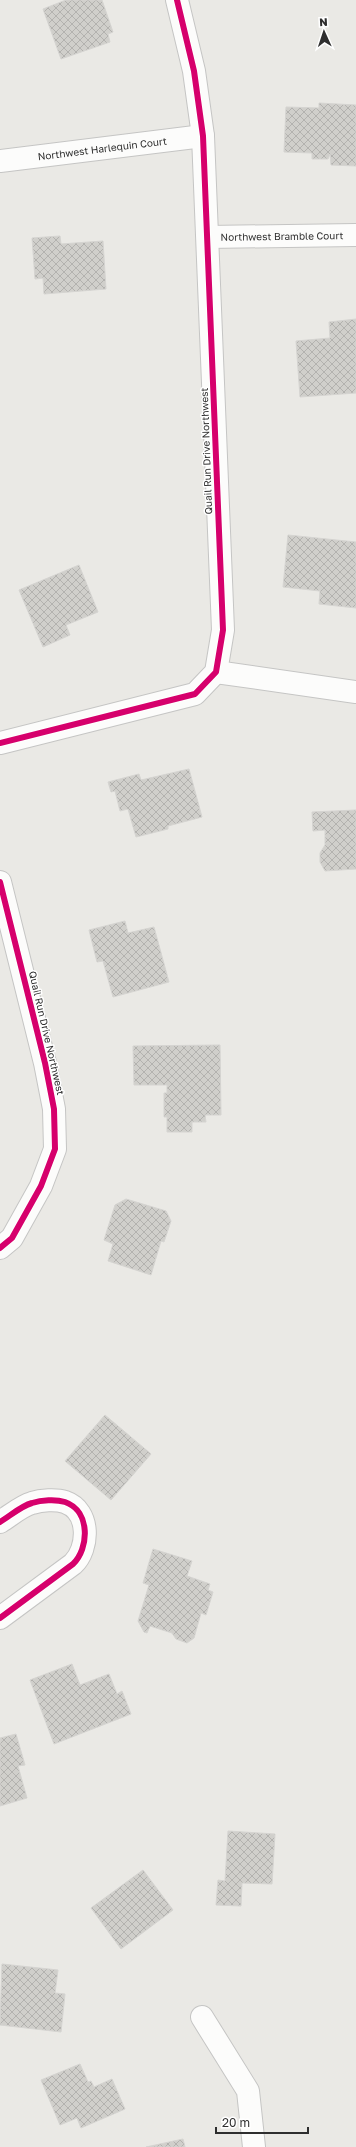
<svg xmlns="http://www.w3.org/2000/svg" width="356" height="2147" font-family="'Golos Text',sans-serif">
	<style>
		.building { fill: url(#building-cross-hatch); stroke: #d5d4d1 }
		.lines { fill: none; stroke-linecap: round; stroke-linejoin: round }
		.minor-casing { stroke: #c5c5c4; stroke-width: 24 }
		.minor { stroke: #fcfcfb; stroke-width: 22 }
		.cycleway-casing { stroke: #fff; stroke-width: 8 }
		.cycleway { stroke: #d6006c; stroke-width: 6 }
		.labels { text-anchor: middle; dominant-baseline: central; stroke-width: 3; stroke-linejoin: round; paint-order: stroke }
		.street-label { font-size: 10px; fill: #2e2e2e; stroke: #fff }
	</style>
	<defs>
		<pattern id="building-cross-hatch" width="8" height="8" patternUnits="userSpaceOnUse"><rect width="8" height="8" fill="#d0cfcb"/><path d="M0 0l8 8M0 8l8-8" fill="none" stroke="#b3b2af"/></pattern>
	</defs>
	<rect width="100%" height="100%" fill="#eae9e5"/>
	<path class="building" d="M 66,0 L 102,0 L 113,32 L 108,34 L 110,42 L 61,59 L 43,9 Z
		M 319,103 L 356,105 L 356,166 L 331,165 L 330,154 L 328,159 L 312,159 L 312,153 L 284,152 L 286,107 L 319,108 Z
		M 60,236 L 61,244 L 103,241 L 106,289 L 44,294 L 43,278 L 35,279 L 32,238 Z
		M 356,319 L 356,393 L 300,397 L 296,341 L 330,338 L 329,322 Z
		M 288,535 L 356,542 L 356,608 L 319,604 L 320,591 L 283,587 Z
		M 79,565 L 98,612 L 66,625 L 70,635 L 43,647 L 19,590 Z
		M 189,769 L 202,817 L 168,826 L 168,829 L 136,837 L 128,809 L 120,811 L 115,791 L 111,792 L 108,782 L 139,774 L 141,780 Z
		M 356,810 L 356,869 L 325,871 L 320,862 L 320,853 L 325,845 L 325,830 L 313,831 L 312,812 Z
		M 125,921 L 128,933 L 154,927 L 169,982 L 113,997 L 103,961 L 97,962 L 89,930 Z
		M 220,1045 L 221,1115 L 205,1115 L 206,1122 L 192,1122 L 192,1132 L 167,1132 L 167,1117 L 164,1117 L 164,1093 L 167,1093 L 167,1085 L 134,1085 L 133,1046 Z
		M 126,1199 L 166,1211 L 171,1221 L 164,1242 L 161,1241 L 151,1275 L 108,1261 L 113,1244 L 104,1240 L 115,1205 Z
		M 105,1415 L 151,1454 L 111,1500 L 65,1461 Z
		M 153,1549 L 192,1561 L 187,1576 L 210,1584 L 208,1590 L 213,1592 L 206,1615 L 201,1613 L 194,1638 L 187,1643 L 176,1639 L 172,1633 L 150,1626 L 147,1633 L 144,1632 L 138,1621 L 149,1585 L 143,1583 Z
		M 72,1664 L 80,1685 L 109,1674 L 117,1694 L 122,1691 L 131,1714 L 54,1744 L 30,1680 Z
		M 16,1734 L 25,1765 L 18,1766 L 27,1798 L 0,1806 L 0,1738 Z
		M 228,1831 L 275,1834 L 272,1884 L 242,1883 L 241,1906 L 216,1905 L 218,1880 L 225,1881 Z
		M 143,1870 L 173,1910 L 121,1949 L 91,1908 Z
		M 2,1964 L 58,1970 L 55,1993 L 65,1994 L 61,2032 L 0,2025 Z
		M 80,2064 L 88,2082 L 91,2081 L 94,2087 L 112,2079 L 125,2109 L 81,2128 L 77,2118 L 60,2125 L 41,2080 Z
		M 183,2139 L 185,2147 L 146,2147 Z"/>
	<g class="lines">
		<g class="minor-casing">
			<g id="minor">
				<path id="s1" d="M 0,161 L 203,136"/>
				<path id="s2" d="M 208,237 L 356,235"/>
				<path d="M 216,672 L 356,692"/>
				<path d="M 0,743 L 195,694 L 216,672 L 223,630 L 203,136 L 194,71 L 177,0"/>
				<path d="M 0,882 L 45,1063 L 54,1109 L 55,1149 L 41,1186 L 12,1238 L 0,1248"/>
				<path d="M 0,1522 C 10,1516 21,1506 32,1503 C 41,1500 56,1499 65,1502 C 91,1511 89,1549 73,1564 L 0,1618"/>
				<path d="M 202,2017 L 248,2091 L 254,2147"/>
			</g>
		</g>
		<use href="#minor" class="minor"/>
		<g class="cycleway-casing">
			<path id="cycleway" d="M 0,743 L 195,694 L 216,672 L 223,630 L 203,136 L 194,71 L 177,0
				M 0,882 L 45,1063 L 54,1109 L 55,1149 L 41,1186 L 12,1238 L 0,1248
				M 0,1522 C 10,1516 21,1506 32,1503 C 41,1500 56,1499 65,1502 C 91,1511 89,1549 73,1564 L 0,1618"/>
		</g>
		<use href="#cycleway" class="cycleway"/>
	</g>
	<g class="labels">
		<g class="street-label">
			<text stroke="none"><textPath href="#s1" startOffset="103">Northwest Harlequin Court</textPath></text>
			<text stroke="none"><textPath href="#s2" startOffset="74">Northwest Bramble Court</textPath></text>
			<text transform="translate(206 451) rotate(-92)">Quail Run Drive Northwest</text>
			<text transform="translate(47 1033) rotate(77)">Quail Run Drive Northwest</text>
		</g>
	</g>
	<g transform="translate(324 32) rotate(357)" stroke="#ffffff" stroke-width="3" paint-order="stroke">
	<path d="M0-3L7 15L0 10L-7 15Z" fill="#2e2e2e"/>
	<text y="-6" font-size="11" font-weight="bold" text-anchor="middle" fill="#2e2e2e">N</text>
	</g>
	<path d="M216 2127v6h92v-6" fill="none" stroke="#2e2e2e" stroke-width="2"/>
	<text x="222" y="2127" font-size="12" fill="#2e2e2e" stroke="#ffffff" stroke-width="3" paint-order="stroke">20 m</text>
</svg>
